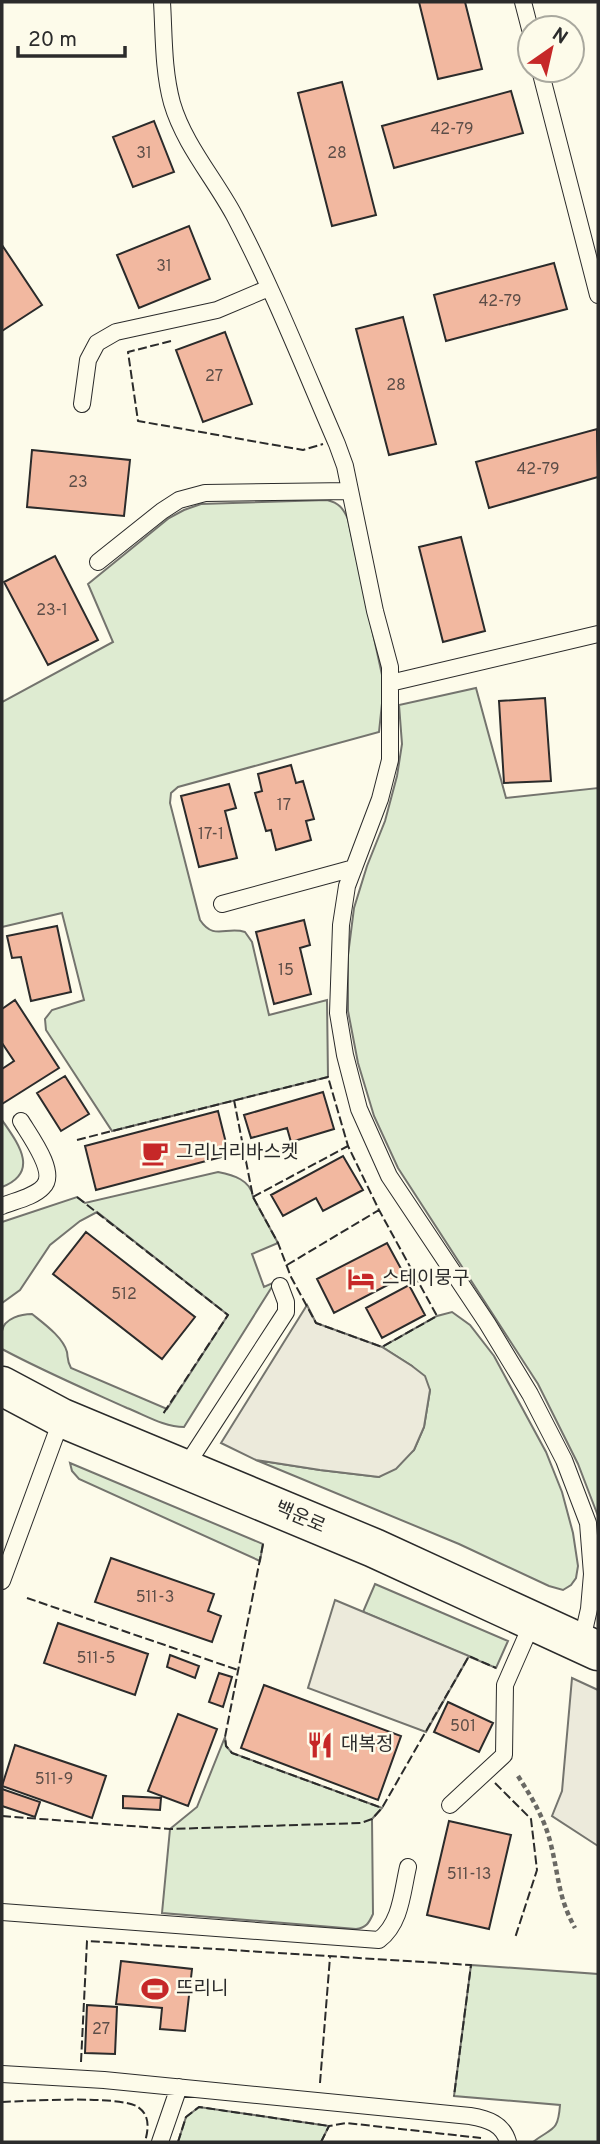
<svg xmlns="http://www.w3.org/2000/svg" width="600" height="2144" font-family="Overpass,'Noto Sans KR',sans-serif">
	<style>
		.green { fill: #deebd1; stroke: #74746e; stroke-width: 2 }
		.parking { fill: #eceadb; stroke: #74746e; stroke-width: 2 }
		.building { fill: #f2b8a0; stroke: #2b2b2b; stroke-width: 2 }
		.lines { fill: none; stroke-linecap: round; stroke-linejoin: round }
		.service-casing { stroke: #2b2b2b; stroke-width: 18 }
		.tertiary-casing { stroke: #2b2b2b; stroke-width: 41 }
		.path { stroke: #6a6964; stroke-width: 4.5; stroke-dasharray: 5 3.5; stroke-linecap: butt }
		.service { stroke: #fdfbea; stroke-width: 16 }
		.tertiary { stroke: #fdfbea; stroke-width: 38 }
		.fence { stroke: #2b2b2b; stroke-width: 2; stroke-dasharray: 9 3.5; stroke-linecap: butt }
		.labels { text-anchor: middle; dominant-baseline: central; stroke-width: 5; stroke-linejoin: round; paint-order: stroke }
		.number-label { font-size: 16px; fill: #5d4e48 }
		.poi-label { font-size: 19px; fill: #2b2b2b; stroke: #fdfbea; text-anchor: start }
		.street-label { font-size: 19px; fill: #2b2b2b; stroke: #fdfbea }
	</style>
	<rect width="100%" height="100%" fill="#fdfbea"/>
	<path class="green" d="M 327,500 C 339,503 343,508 348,519 L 384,684 L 379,732 L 178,787 L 171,793 L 170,803 L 200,920 C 214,941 226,926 245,932 L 252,942 L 269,1015 L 327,1000 L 328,1077 L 112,1131 L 46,1030 L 45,1019 L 52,1010 L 84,1000 L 62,913 L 2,927 L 2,702 L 113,642 L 88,584 L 169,518 L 184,510 L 201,504 Z
		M 476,688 L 506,798 L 598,788 L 598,1516 L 578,1464 L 538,1384 L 398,1168 L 374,1116 L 358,1063 L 348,1011 L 348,955 L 354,908 L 367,866 L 385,821 L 397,776 L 402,744 L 399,705 Z
		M 2,1120 C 17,1142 41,1172 2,1187 Z
		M 218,1172 C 233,1175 251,1180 253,1197 L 278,1243 L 252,1254 L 264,1287 L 275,1282 L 184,1427 C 164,1427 145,1415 127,1408 C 85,1389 43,1371 2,1349 C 2,1344 1,1336 2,1331 C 4,1318 22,1314 32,1314 C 43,1323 63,1337 67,1352 C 68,1358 67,1361 71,1368 L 167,1409 L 228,1315 L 97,1212 L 80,1221 L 50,1245 L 20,1290 L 2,1303 L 2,1222 L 77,1197 L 85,1203 Z
		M 452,1312 L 470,1325 L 494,1356 L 546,1452 L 562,1492 L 573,1533 L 578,1566 L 576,1578 L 571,1585 L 563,1590 L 549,1586 L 459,1544 L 256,1460 L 320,1470 L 379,1477 L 414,1450 L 424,1427 L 430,1390 L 412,1366 L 382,1347 L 437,1316 Z
		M 70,1463 L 263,1544 L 260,1561 L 79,1479 L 72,1471 Z
		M 375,1584 L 508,1641 L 496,1668 L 363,1612 Z
		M 225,1737 L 226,1746 L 232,1753 L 382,1808 L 372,1819 L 373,1914 C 369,1923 366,1928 356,1929 L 162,1913 L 170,1829 L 197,1807 Z
		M 471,1965 L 598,1974 L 598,2142 L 533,2142 C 552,2127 558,2133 560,2105 L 454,2096 Z
		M 199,2107 L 329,2126 L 321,2142 L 178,2142 L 186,2117 Z"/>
	<path class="parking" d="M 307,1305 L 316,1323 L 382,1347 L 412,1366 L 425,1376 L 430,1390 L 424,1427 L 414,1450 L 396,1469 L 379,1477 L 320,1470 L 256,1460 L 221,1443 Z
		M 335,1600 L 469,1656 L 426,1732 L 308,1688 Z
		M 572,1678 L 598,1690 L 598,1846 L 552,1816 L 562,1791 Z"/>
	<path class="building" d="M 419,2 L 465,2 L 482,69 L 438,79 Z
		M 342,82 L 376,215 L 332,226 L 298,93 Z
		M 511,91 L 523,133 L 394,168 L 382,126 Z
		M 154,121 L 174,172 L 133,187 L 113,137 Z
		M 189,226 L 210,279 L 139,308 L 117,255 Z
		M 2,245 L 42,305 L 2,331 Z
		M 554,263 L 567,309 L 446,341 L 434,295 Z
		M 403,317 L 436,444 L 389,455 L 356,329 Z
		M 225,332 L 252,404 L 203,422 L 176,350 Z
		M 597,429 L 598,477 L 489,508 L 476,462 Z
		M 32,450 L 130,460 L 124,516 L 27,507 Z
		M 461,537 L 485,631 L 443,642 L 419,547 Z
		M 55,556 L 98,640 L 48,665 L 4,582 Z
		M 545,698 L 551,781 L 504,783 L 499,701 Z
		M 291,765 L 296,783 L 303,781 L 314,819 L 306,821 L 311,840 L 276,850 L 271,830 L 266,831 L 255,793 L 262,791 L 258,774 Z
		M 229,784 L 236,808 L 225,811 L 237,858 L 199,867 L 181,796 Z
		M 304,920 L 310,945 L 300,948 L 311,994 L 274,1004 L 256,932 Z
		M 57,926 L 71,992 L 31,1001 L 21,957 L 12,958 L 7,936 Z
		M 15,1000 L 59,1068 L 2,1104 L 2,1069 L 14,1061 L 2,1043 L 2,1009 Z
		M 65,1076 L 89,1114 L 61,1131 L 37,1093 Z
		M 323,1092 L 334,1129 L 291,1142 L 287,1128 L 251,1138 L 244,1115 Z
		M 218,1111 L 229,1155 L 96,1190 L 85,1146 Z
		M 343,1156 L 363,1190 L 323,1211 L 316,1198 L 283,1216 L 271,1195 Z
		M 86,1232 L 195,1317 L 162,1359 L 53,1274 Z
		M 387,1243 L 405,1276 L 334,1313 L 317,1279 Z
		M 409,1285 L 425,1315 L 382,1338 L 366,1308 Z
		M 111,1558 L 214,1594 L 208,1611 L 221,1616 L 212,1642 L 95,1602 Z
		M 58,1623 L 148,1654 L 135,1695 L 44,1663 Z
		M 170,1655 L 199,1666 L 195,1678 L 167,1667 Z
		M 219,1673 L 232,1677 L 223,1707 L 209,1702 Z
		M 264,1685 L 401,1736 L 378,1800 L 241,1748 Z
		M 448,1702 L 493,1723 L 479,1752 L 434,1732 Z
		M 178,1714 L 217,1729 L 188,1806 L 148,1791 Z
		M 15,1745 L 106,1776 L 92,1818 L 2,1786 Z
		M 2,1789 L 40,1802 L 35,1817 L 2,1806 Z
		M 123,1796 L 161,1798 L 160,1810 L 123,1808 Z
		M 449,1821 L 511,1835 L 489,1929 L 427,1915 Z
		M 121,1961 L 192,1969 L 185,2031 L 160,2029 L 162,2008 L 116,2004 Z
		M 87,2005 L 117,2007 L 115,2054 L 85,2053 Z"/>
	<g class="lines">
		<g class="service-casing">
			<path id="service" d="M 162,2 C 164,35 163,70 172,103 C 184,144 214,178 234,215 C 273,289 304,368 337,444 L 345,466 L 375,611 L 390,667 L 390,760 L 380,799 L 347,886 L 341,925 L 338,1013 L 345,1055 L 359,1109 L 389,1176 L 487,1323 L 530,1394 L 564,1460 L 588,1523 L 592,1574 L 589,1609 L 581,1644
				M 523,2 L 530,29
				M 540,70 L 598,295
				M 82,404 L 88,360 L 97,343 L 116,332 L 217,310 L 269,288
				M 98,562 L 162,511 L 179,500 L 205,493 L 350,491
				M 390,683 L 598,634
				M 222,904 L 354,868
				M 2,1206 C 14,1201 34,1197 43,1187 C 58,1173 30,1136 21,1121
				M 184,1469 L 286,1312 L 286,1302 L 280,1286
				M 2,1581 L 62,1418
				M 450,1805 L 504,1755 L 505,1685 L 533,1621
				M 2,1912 L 379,1940 C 401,1923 402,1893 408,1867
				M 2,2074 L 104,2080 L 470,2116 C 488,2119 503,2124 508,2142
				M 160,2142 L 179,2087"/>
		</g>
		<g class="tertiary-casing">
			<path id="tertiary" d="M 2,1386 L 62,1418 L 374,1548 L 598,1651"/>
		</g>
		<path class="path" d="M 518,1776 C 532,1798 545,1819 551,1845 C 559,1877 558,1897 575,1928"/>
		<use href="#service" class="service"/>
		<use href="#tertiary" class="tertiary"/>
		<path class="fence" d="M 171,341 L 128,352 L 138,421 L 303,450 L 323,444
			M 77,1140 L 112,1131 L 328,1077 L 348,1146 L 379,1210 L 437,1316 L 382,1347 L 316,1323 L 291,1277 L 278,1243 L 253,1197 L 234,1100
			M 77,1197 L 228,1315 L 163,1414
			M 253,1197 L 348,1146
			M 287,1265 L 379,1210
			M 263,1544 L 225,1737 L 226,1746 L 232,1753 L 382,1808
			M 27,1598 L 238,1670
			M 495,1783 L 531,1819 L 537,1870 L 515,1938
			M 2,1816 L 170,1829 L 361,1823 L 372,1819 L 382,1808 L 469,1656 L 496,1668
			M 81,2062 L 87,1941 L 471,1965 L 454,2096
			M 320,2083 L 330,1957
			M 2,2102 C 27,2101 120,2095 138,2107 C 151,2116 148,2130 145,2142
			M 178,2142 L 186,2117 L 199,2107 L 329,2126
			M 321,2142 L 329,2126 L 347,2123 L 481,2138"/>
	</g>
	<defs>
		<g id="cafe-bare" transform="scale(2.1)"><path d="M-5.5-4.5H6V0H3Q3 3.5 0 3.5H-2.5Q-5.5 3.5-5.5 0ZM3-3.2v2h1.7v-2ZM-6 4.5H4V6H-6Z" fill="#c62828" stroke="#fdfbea" stroke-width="2.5" paint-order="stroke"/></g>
		<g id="hotel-bare" transform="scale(2.1)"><path d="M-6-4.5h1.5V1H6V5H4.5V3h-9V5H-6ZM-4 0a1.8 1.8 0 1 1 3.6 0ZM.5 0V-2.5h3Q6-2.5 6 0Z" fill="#c62828" stroke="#fdfbea" stroke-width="2.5" paint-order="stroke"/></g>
		<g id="restaurant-bare" transform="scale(2.1)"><path d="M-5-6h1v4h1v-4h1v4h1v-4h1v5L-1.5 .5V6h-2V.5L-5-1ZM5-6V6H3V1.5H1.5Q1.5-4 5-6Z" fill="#c62828" stroke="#fdfbea" stroke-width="2.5" paint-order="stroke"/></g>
		<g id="stadium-bare" transform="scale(2.1)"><path d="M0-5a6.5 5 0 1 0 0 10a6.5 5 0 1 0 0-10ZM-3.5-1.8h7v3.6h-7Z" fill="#c62828" stroke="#fdfbea" stroke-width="2.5" paint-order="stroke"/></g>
	</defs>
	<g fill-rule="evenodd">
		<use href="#cafe-bare" x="155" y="1153"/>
		<use href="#hotel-bare" x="361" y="1279"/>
		<use href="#restaurant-bare" x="320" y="1745"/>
		<use href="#stadium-bare" x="155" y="1989"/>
	</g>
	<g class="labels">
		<g class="number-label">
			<text x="452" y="130">42-79</text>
			<text x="144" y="154">31</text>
			<text x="337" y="154">28</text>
			<text x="164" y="267">31</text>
			<text x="500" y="302">42-79</text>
			<text x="214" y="377">27</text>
			<text x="396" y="386">28</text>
			<text x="538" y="470">42-79</text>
			<text x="78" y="483">23</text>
			<text x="52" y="611">23-1</text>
			<text x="284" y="806">17</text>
			<text x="211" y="835">17-1</text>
			<text x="286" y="971">15</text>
			<text x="124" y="1295">512</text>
			<text x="155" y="1598">511-3</text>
			<text x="96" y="1659">511-5</text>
			<text x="463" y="1727">501</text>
			<text x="54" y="1780">511-9</text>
			<text x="469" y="1875">511-13</text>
			<text x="101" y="2030">27</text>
		</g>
		<g class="poi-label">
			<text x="176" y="1153">그리너리바스켓</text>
			<text x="382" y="1279">스테이뭉구</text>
			<text x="341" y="1745">대복정</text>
			<text x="176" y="1989">뜨리니</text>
		</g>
		<g class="street-label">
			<text transform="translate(300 1518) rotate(23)">백운로</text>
		</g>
	</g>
	<rect width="600" height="2144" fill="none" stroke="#2b2b2b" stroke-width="7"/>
	<g transform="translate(551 49) rotate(34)"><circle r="33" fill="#fdfbea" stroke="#a9a89e" stroke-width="2"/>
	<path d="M0-5L12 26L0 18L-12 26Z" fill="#c62828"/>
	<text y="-10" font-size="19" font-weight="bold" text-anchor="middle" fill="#2b2b2b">N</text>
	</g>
	<path d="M18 46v10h107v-10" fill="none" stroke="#2b2b2b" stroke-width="3.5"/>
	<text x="28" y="46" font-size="21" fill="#2b2b2b" stroke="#fdfbea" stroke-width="5" paint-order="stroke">20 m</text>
</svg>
